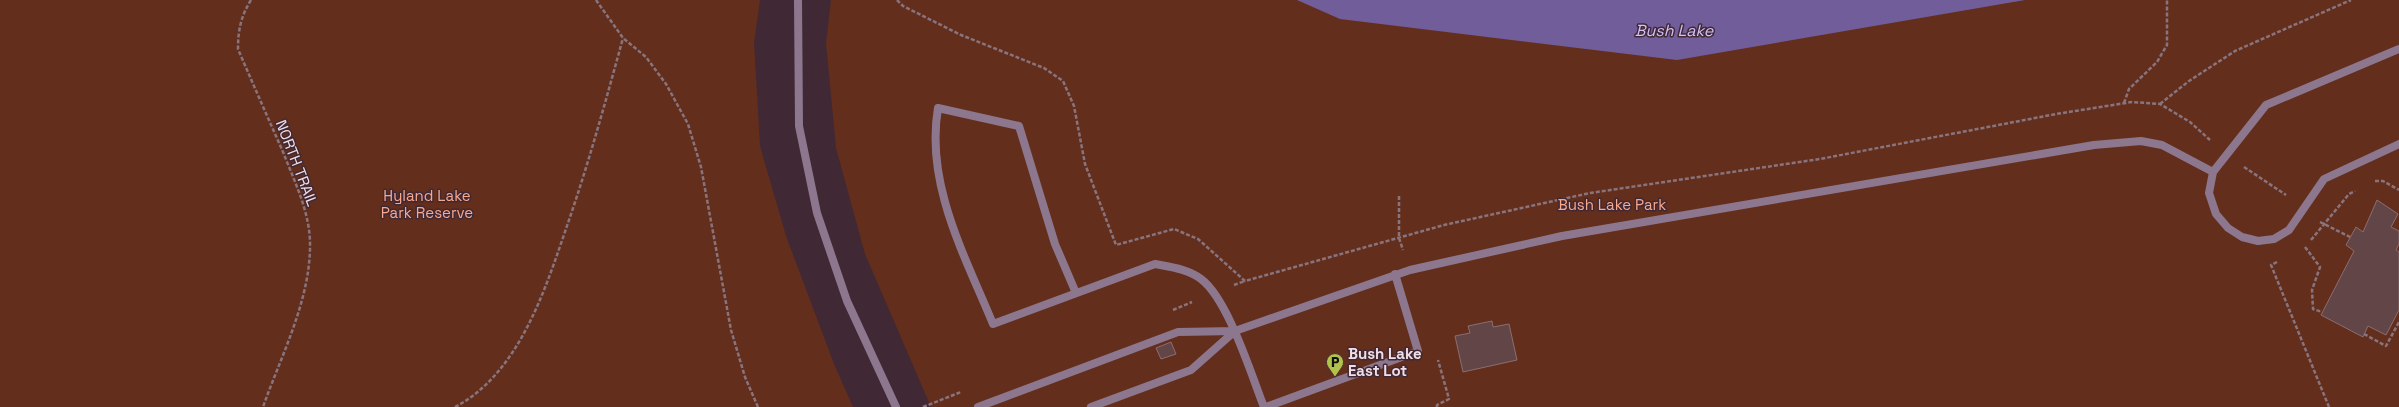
<svg xmlns="http://www.w3.org/2000/svg" width="2399" height="407" font-family="'Space Grotesk',sans-serif">
	<style>
		.green { fill: #632f1c }
		.water { fill: #725d9b }
		.building { fill: #624547; stroke: #8d6d6f }
		.lines { fill: none; stroke-linecap: round; stroke-linejoin: round }
		.path { stroke: #89747e; stroke-width: 2.5; stroke-dasharray: 4 2; stroke-linecap: butt }
		.service { stroke: #8d778f; stroke-width: 8 }
		.tertiary { stroke: #8d778f; stroke-width: 8 }
		.labels { text-anchor: middle; dominant-baseline: central; stroke-width: 3; stroke-linejoin: round; paint-order: stroke }
		.street-label { font-size: 15px; fill: #f0dfe6; stroke: #402834 }
		.park-label { font-size: 15px; fill: #f8a88c; stroke: #402834 }
		.poi-label { font-size: 15px; font-weight: bold; fill: #f0dfe6; stroke: #402834; text-anchor: start }
		.water-label { font-size: 16px; font-style: italic; fill: #d3c2f9; stroke: #402834 }
	</style>
	<rect width="100%" height="100%" fill="#402834"/>
	<path class="green" d="M 0,0 L 760,0 L 754,42 L 760,146 L 786,236 L 834,364 L 853,407 L 0,407 Z
		M 831,0 L 2399,0 L 2399,407 L 931,407 L 865,254 L 836,148 L 826,43 Z"/>
	<path class="water" d="M 1297,0 L 2025,0 L 1677,60 L 1340,19 Z"/>
	<path class="building" d="M 2377,200 L 2398,214 L 2391,227 L 2399,231 L 2399,244 L 2396,250 L 2399,252 L 2399,310 L 2386,335 L 2368,326 L 2363,337 L 2321,315 L 2354,251 L 2346,245 L 2356,227 L 2363,232 Z
		M 1492,321 L 1493,327 L 1509,324 L 1517,360 L 1463,372 L 1455,336 L 1470,333 L 1468,326 Z
		M 1171,342 L 1176,354 L 1161,359 L 1156,348 Z"/>
	<g class="lines">
		<path class="path" d="M 251,0 C 241,16 238,30 238,49 C 253,84 268,118 283,152 C 295,183 311,214 310,248 C 309,303 281,356 263,407
			M 596,0 L 623,38 L 646,57 L 666,84 L 688,124 L 701,167 L 731,330 L 745,377 L 758,407
			M 897,0 L 903,6 L 961,35 L 1044,68 L 1063,81 L 1074,106 L 1085,164 L 1116,245 L 1174,229 L 1198,239 L 1245,281 L 1444,225 L 1590,193 L 1820,159 L 2056,114 L 2132,102 L 2160,104 L 2190,122 L 2210,140
			M 2124,103 L 2129,89 L 2157,62 L 2167,45 L 2167,0
			M 2160,104 L 2189,81 L 2235,51 L 2351,0
			M 2244,167 L 2286,195
			M 2375,181 L 2383,181 L 2399,190
			M 1399,196 L 1399,238 L 1403,250
			M 2320,222 L 2350,237
			M 2311,240 L 2349,194 L 2355,191
			M 2305,247 L 2320,267 L 2312,290 L 2313,309 L 2322,312
			M 2277,262 L 2271,265 L 2329,407
			M 1234,285 L 1245,281
			M 1173,310 L 1192,302
			M 2364,334 L 2386,346 L 2399,322
			M 455,407 C 520,373 546,287 568,223 C 589,162 606,100 623,38
			M 923,407 L 961,392
			M 1437,407 L 1437,405 L 1449,399 L 1438,360"/>
		<path class="service" d="M 2399,49 L 2266,105 L 2213,172 L 2209,193 L 2216,214 L 2228,228 L 2242,237 L 2258,241 L 2274,239 L 2289,230 L 2324,179 L 2399,144
			M 1076,293 L 1055,244 L 1019,126 L 938,108 C 925,184 965,256 993,324 L 1155,264 C 1170,267 1188,269 1201,279 C 1228,299 1251,374 1264,407
			M 978,407 L 1178,332 L 1235,331 L 1410,270 L 1562,236 L 2094,145 L 2141,141 L 2162,145 L 2213,172
			M 1091,407 L 1191,370 L 1235,331
			M 1266,407 L 1418,351 L 1395,274"/>
		<path class="tertiary" d="M 798,0 L 799,126 L 817,213 L 847,301 L 896,407"/>
	</g>
	<defs>
		<g id="parking-pin" transform="scale(0.9)"><path d="M0 17L-7.5 6A9.5 9.5 0 1 1 7.5 6Z" fill="#b3c24b" stroke="#402834"/><path d="M-3.5-5.5H1a3.5 3.5 0 0 1 0 7H-1V5.5H-3.5ZM-1-3.4V-.6H.8a1.4 1.4 0 0 0 0-2.8Z" fill="#111"/></g>
	</defs>
	<g fill-rule="evenodd">
		<use href="#parking-pin" x="1335" y="362"/>
	</g>
	<g class="labels">
		<g class="street-label">
			<text transform="translate(297 163) rotate(69)">NORTH TRAIL</text>
		</g>
		<g class="park-label">
			<text x="427" y="195">Hyland Lake<tspan x="427" dy="17">Park Reserve</tspan></text>
			<text x="1612" y="204">Bush Lake Park</text>
		</g>
		<g class="poi-label">
			<text x="1348" y="353">Bush Lake<tspan x="1348" dy="17">East Lot</tspan></text>
		</g>
		<g class="water-label">
			<text x="1674" y="30">Bush Lake</text>
		</g>
	</g>
</svg>
